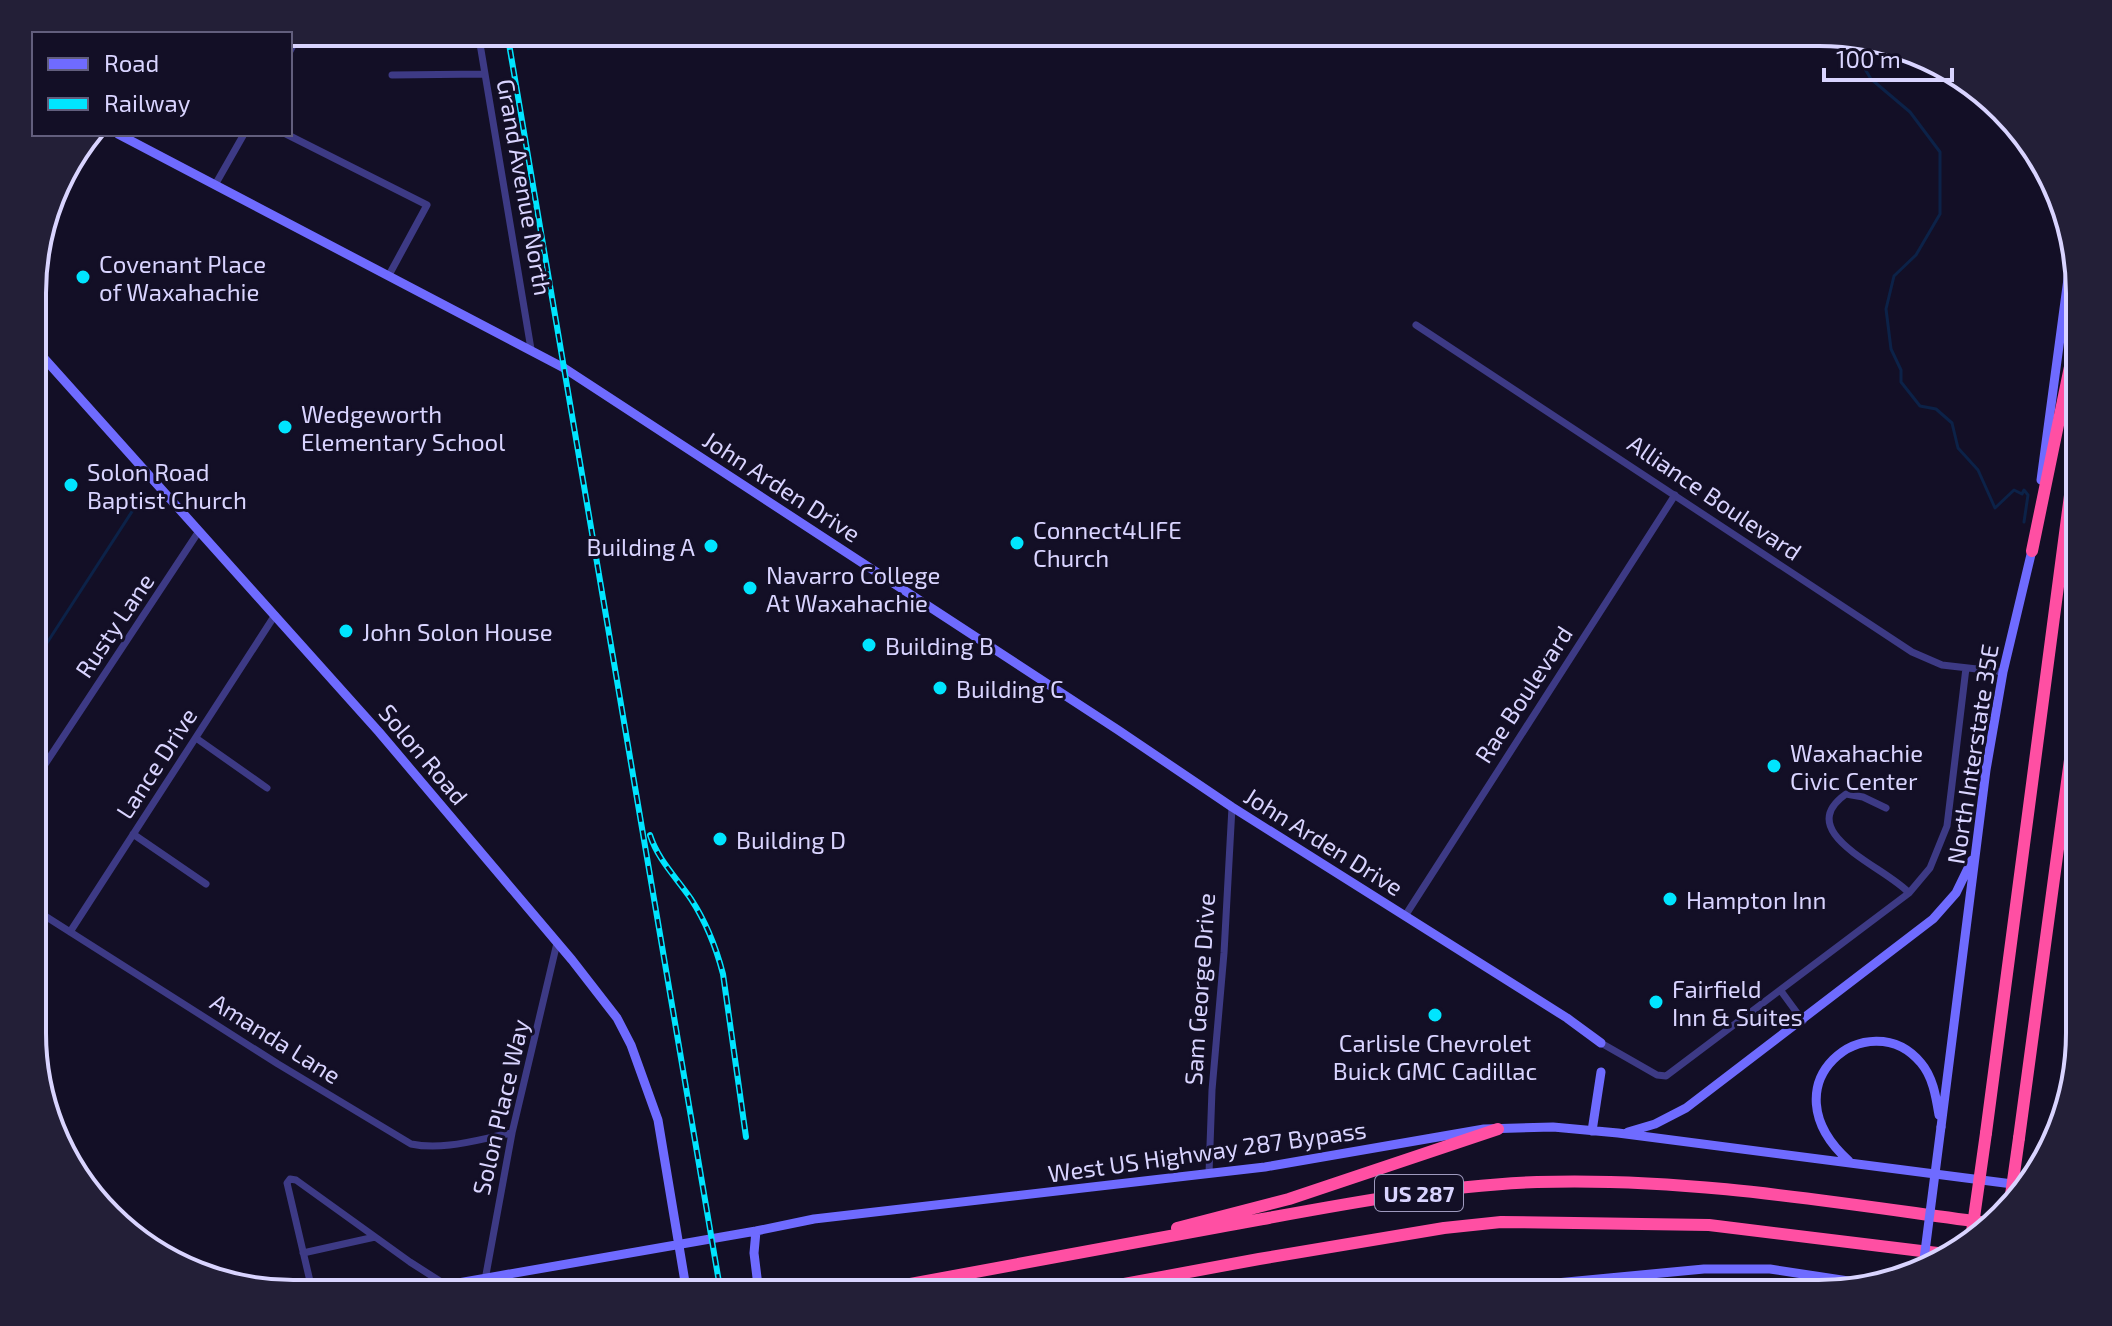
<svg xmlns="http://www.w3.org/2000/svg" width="2112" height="1326" font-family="'Exo 2',sans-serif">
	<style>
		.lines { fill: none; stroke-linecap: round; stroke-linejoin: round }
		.stream { stroke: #0c2248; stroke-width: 3 }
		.street { stroke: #3d3a85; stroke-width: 7 }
		.secondary { stroke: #6f6bff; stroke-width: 9 }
		.highway { stroke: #ff4fa3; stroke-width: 12 }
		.rail-casing { stroke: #00e5ff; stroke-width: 6 }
		.rail { stroke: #130f26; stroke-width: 3; stroke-dasharray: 9; stroke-linecap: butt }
		.secondary-bridge { stroke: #6f6bff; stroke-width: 9 }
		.highway-bridge { stroke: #ff4fa3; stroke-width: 12 }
		.poi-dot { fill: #00e5ff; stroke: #130f26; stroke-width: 3 }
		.labels { text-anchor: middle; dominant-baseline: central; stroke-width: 6; stroke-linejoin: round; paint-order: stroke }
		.shield { fill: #130f26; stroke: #9e99be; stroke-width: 2 }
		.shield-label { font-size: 22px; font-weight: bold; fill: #d9d4ff }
		.street-label { font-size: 24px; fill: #d9d4ff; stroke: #130f26 }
		.poi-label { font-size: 24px; fill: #d9d4ff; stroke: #130f26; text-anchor: start }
		.rim { fill: none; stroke: #d9d4ff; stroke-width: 4 }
	</style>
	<rect width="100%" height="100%" fill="#130f26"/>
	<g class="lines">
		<path class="stream" d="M 1858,38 L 1857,56 L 1871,79 L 1910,112 L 1940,152 L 1940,214 L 1916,255 L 1894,276 L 1886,309 L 1891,349 L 1901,370 L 1901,382 L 1920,406 L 1936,409 L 1952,423 L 1958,448 L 1978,470 L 1995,508 L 2014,490 L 2022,494 L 2024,490 L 2028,495 L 2024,522
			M 34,663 L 144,493"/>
		<path class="street" d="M 478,32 L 531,349
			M 290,51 L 300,32
			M 392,75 L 485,74
			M 286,134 L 427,205 L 389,275
			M 215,185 L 244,134
			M 1416,325 L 1912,652 L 1942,665 L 2003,672
			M 196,738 L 267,788
			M 34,781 L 199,531
			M 1886,808 L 1863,797 L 1846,794 C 1791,833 1886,867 1909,893
			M 133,834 L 206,884
			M 34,909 L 278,1064 L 411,1144 C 444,1151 479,1139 512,1133
			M 1405,916 L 1675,495
			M 70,932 L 275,615
			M 1781,991 L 1803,1021
			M 1601,1043 L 1657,1075 L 1666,1076 L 1909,893 L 1930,868 L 1947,826 L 1966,668
			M 1209,1173 L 1212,1090 L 1224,953 L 1232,807
			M 303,1253 L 375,1237
			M 485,1280 L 512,1133 L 557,943
			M 313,1294 L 287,1183 L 290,1179 L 296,1180 L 410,1262 L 446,1285"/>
		<path class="secondary" d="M 118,134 L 564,368 L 1118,730 L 1232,807 L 1567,1018 L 1601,1043
			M 34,347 L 379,732 L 572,960 L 617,1018 L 631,1045 L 658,1120 L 687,1294
			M 2041,480 L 2072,249
			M 2072,1073 L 2079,1010
			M 1941,1127 L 1986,770 L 2003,672 L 2033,546
			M 1592,1131 L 1601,1072
			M 1628,1132 L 1655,1124 L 1686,1108 L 1933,919 L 1956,893 L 1972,860
			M 1849,1161 C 1762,1083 1870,1001 1921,1063 C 1933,1077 1936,1097 1939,1115
			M 756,1231 L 754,1253 L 759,1294
			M 1595,1281 L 1638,1294
			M 1450,1293 L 1704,1269 L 1770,1269 L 1868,1284
			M 1812,1293 L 1830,1288 L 1852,1285
			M 395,1294 L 756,1231 L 814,1219 L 1265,1167 L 1484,1129 L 1553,1127 L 1618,1133 L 2028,1186"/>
		<path class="highway" d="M 2032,551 L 2079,323
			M 1986,1133 L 2079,427
			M 2019,1138 L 2079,693
			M 1177,1228 L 1289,1199 L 1498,1129
			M 856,1294 C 977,1272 1098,1250 1219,1227 C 1324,1208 1430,1186 1537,1182 C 1688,1177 1838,1203 1988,1223
			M 1070,1294 L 1259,1259 L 1444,1228 L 1501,1222 L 1709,1225 L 1954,1255
			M 1212,1294 C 1293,1289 1373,1285 1454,1292"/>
		<g class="rail-casing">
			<path id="rail" d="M 507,32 L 721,1294
				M 650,835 C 658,860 676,877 691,899 C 706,922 716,947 723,974 L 746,1137"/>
		</g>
		<use href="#rail" class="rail"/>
		<path class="secondary-bridge" d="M 1923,1267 L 1941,1127"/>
		<path class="highway-bridge" d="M 2010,1202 L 2019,1138
			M 1971,1239 L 1986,1133"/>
	</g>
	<g class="poi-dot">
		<circle cx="83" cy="277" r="8"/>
		<circle cx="285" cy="427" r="8"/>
		<circle cx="71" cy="485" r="8"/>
		<circle cx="1017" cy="543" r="8"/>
		<circle cx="711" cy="546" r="8"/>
		<circle cx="750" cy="588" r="8"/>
		<circle cx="346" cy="631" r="8"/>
		<circle cx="869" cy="645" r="8"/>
		<circle cx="940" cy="688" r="8"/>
		<circle cx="1774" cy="766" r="8"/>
		<circle cx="720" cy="839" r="8"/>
		<circle cx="1670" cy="899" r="8"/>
		<circle cx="1656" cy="1002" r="8"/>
		<circle cx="1435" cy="1015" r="8"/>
	</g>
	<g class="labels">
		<rect class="shield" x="1375" y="1175" width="88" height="36" rx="6"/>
		<g class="shield-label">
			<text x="1419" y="1193">US 287</text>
		</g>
		<g class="street-label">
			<text transform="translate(525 187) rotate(80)">Grand Avenue North</text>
			<text transform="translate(782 486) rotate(33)">John Arden Drive</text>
			<text transform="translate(1715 497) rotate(34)">Alliance Boulevard</text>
			<text transform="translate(114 625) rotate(-56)">Rusty Lane</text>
			<text transform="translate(1523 694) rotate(-57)">Rae Boulevard</text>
			<text transform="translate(424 754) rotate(50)">Solon Road</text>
			<text transform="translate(1972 754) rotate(-81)">North Interstate 35E</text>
			<text transform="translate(156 763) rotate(-57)">Lance Drive</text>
			<text transform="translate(1324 841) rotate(32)">John Arden Drive</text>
			<text transform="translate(1199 989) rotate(-86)">Sam George Drive</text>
			<text transform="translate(276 1038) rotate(32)">Amanda Lane</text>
			<text transform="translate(500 1107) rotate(-77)">Solon Place Way</text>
			<text transform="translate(1207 1151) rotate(-8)">West US Highway 287 Bypass</text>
		</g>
		<g class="poi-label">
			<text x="99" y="263">Covenant Place<tspan x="99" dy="28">of Waxahachie</tspan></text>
			<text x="301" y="413">Wedgeworth<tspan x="301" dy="28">Elementary School</tspan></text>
			<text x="87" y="471">Solon Road<tspan x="87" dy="28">Baptist Church</tspan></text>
			<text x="1033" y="529">Connect4LIFE<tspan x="1033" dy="28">Church</tspan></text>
			<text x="695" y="546" text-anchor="end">Building A</text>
			<text x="766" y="574">Navarro College<tspan x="766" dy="28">At Waxahachie</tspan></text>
			<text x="362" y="631">John Solon House</text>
			<text x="885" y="645">Building B</text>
			<text x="956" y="688">Building C</text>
			<text x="1790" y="752">Waxahachie<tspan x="1790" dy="28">Civic Center</tspan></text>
			<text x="736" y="839">Building D</text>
			<text x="1686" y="899">Hampton Inn</text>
			<text x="1672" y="988">Fairfield<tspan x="1672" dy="28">Inn &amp; Suites</tspan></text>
			<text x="1435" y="1042" text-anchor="middle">Carlisle Chevrolet<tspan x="1435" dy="28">Buick GMC Cadillac</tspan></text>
		</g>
	</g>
	<path d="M0 0H2112V1326H0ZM293 46H1819A247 247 0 0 1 2066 293V1033A247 247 0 0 1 1819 1280H293A247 247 0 0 1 46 1033V293A247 247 0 0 1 293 46Z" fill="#231f37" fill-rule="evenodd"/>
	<path class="rim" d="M293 46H1819A247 247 0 0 1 2066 293V1033A247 247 0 0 1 1819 1280H293A247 247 0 0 1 46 1033V293A247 247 0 0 1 293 46Z"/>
	<rect x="32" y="32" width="260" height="104" fill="#130f26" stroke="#625e7d" stroke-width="2"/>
	<rect x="48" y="58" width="40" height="12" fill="#6f6bff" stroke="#625e7d" stroke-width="2"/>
	<text x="104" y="72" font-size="24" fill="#d9d4ff">Road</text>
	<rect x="48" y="98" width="40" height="12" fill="#00e5ff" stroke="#625e7d" stroke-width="2"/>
	<text x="104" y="112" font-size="24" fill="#d9d4ff">Railway</text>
	<path d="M1824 68v12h128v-12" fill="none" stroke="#d9d4ff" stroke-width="4"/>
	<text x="1836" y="68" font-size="24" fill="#d9d4ff" stroke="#130f26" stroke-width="6" paint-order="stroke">100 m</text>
</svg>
